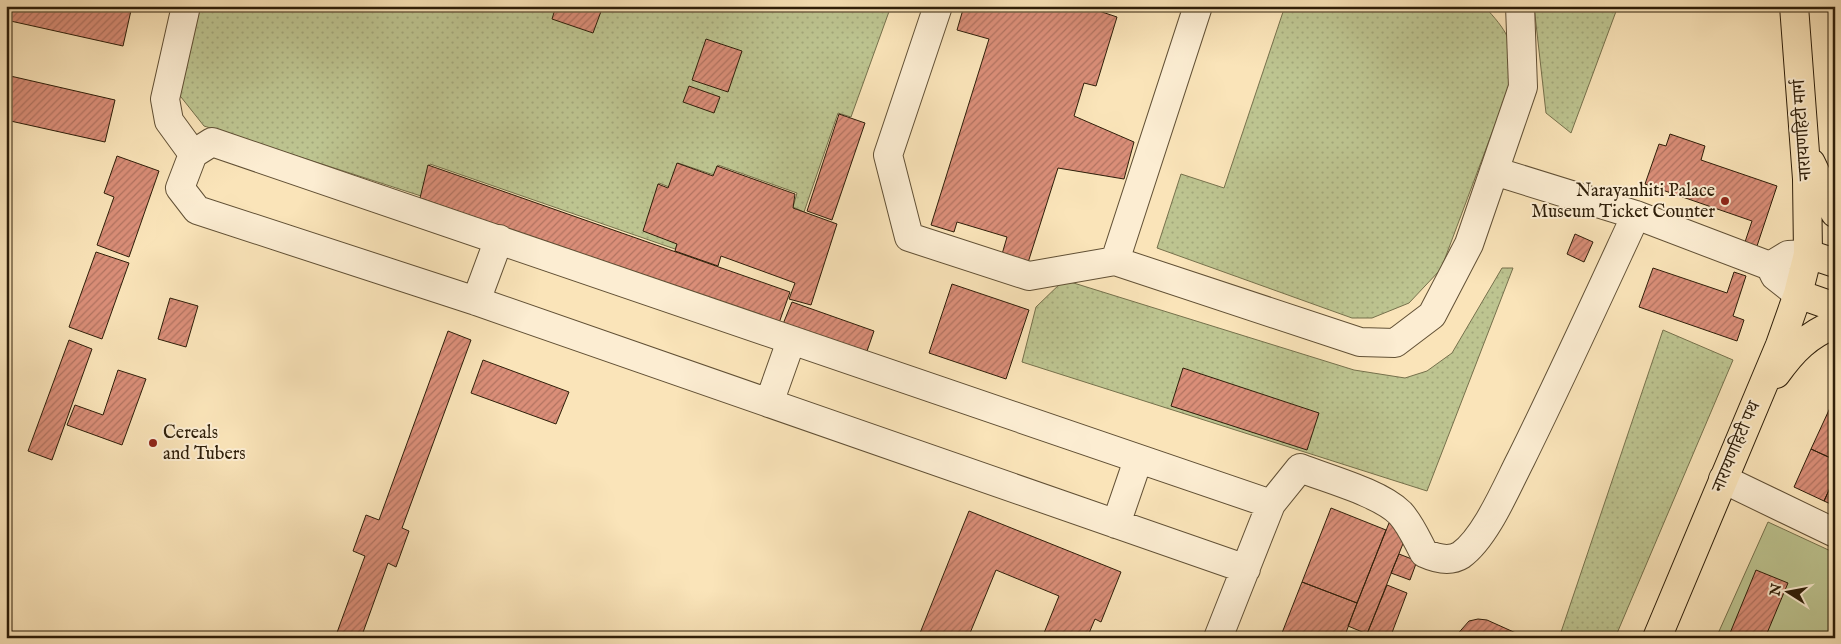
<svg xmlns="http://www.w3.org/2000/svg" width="1841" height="644" font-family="'IM FELL English','Noto Serif Devanagari',serif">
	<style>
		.grass { fill: #bdc490; stroke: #76714c }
		.park { fill: url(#park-dots); stroke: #76714c }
		.building { fill: url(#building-hatch); stroke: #2e1e09 }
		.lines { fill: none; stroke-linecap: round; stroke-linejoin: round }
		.minor-casing { stroke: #615035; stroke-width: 30 }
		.major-casing { stroke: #2e1e09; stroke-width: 30 }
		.minor { stroke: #fcedd2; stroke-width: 28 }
		.major { stroke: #fae4b9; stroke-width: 28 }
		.poi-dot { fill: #8f2418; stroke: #fcedd2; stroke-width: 2 }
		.labels { text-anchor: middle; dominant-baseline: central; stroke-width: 4; stroke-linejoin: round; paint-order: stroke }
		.street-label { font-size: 18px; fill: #2e1e09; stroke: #fcedd2 }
		.poi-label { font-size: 18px; fill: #2e1e09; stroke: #fcedd2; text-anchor: end }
	</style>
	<defs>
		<pattern id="park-dots" width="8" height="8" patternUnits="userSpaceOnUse" patternTransform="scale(1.25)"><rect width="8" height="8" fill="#bdc490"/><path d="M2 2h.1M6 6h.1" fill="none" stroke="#a3a87b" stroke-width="1.8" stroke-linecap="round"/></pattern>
		<pattern id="building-hatch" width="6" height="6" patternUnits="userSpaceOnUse" patternTransform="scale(1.25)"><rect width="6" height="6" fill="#da8e78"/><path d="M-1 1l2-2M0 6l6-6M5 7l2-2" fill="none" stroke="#b17361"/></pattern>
	</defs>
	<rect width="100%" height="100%" fill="#fae4b9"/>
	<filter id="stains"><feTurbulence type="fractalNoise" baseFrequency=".004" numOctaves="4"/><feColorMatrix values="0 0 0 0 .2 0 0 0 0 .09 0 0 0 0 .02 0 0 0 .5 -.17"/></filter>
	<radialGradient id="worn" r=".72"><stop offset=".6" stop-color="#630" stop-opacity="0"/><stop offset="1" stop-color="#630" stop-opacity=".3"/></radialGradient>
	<path class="grass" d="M 1768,522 L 1835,553 L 1835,638 L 1716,638 Z"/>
	<path class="park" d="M 197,6 L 891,6 L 851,117 L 838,113 L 804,212 L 793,207 L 797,193 L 718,165 L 714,175 L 678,163 L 669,187 L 659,183 L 644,229 L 678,243 L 675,249 L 430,164 L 421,196 L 204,126 L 177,92 Z
		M 1285,6 L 1484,6 C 1507,31 1513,40 1514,74 L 1441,269 L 1409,303 L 1372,318 L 1352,318 L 1157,248 L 1181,174 L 1224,188 Z
		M 1534,6 L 1618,6 L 1571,133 L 1546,113 Z
		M 1502,268 L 1513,268 L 1427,491 L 1022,362 L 1036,307 L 1064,280 L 1354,370 L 1405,378 L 1427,371 L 1452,353 Z
		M 1663,330 L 1733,360 L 1615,638 L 1559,638 Z"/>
	<path class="building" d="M 6,6 L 132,6 L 123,46 L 6,20 Z
		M 556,6 L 603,6 L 593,33 L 552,19 Z
		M 964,6 L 1100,6 L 1099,11 L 1117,17 L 1096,86 L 1084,83 L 1074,116 L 1134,142 L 1124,179 L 1058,168 L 1026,269 L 1000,261 L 1007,237 L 957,222 L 954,232 L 931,225 L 989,39 L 957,30 Z
		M 1833,19 L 1835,20 L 1835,40 L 1832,39 L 1830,26 Z
		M 706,39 L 742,51 L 728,92 L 692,80 Z
		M 6,75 L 115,100 L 105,142 L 6,120 Z
		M 689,86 L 720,97 L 714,113 L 683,102 Z
		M 839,114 L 865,123 L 832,220 L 807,211 Z
		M 1670,134 L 1705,146 L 1701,160 L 1777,186 L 1756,249 L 1744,245 L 1752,221 L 1645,184 L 1659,144 L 1666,146 Z
		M 117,156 L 159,171 L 129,257 L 97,245 L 114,197 L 104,193 Z
		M 677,163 L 713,176 L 717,166 L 795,194 L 793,208 L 837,224 L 811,305 L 789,299 L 795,283 L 721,256 L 718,266 L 675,251 L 677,244 L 643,231 L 658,184 L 668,188 Z
		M 428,165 L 790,292 L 779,323 L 420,198 Z
		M 1575,234 L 1593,242 L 1584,262 L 1567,254 Z
		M 96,252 L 129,263 L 102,339 L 69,327 Z
		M 1653,268 L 1727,293 L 1734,272 L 1746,276 L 1733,316 L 1744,320 L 1737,341 L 1639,307 Z
		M 952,284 L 1029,310 L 1006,379 L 929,353 Z
		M 170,298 L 198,306 L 186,347 L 158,339 Z
		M 792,302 L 874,331 L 866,354 L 783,324 Z
		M 448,331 L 471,340 L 402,528 L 409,531 L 396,567 L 388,563 L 361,638 L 335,638 L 365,556 L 353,551 L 366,515 L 379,520 Z
		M 69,340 L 92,349 L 52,460 L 28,451 Z
		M 483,360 L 569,392 L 556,424 L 471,393 Z
		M 1183,368 L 1319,413 L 1307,450 L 1171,406 Z
		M 118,370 L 146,379 L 122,445 L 67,425 L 75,405 L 103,415 Z
		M 1835,397 L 1835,460 L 1811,449 Z
		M 1811,449 L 1835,460 L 1835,477 L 1824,501 L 1794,487 Z
		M 1835,477 L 1835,506 L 1824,501 Z
		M 1331,508 L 1386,530 L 1357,603 L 1302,582 Z
		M 969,511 L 1121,572 L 1101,622 L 1095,619 L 1087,638 L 1042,638 L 1059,596 L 996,570 L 968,638 L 918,638 Z
		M 1389,523 L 1408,531 L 1367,634 L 1348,626 Z
		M 1399,554 L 1417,561 L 1410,580 L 1391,573 Z
		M 1756,570 L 1788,583 L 1765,638 L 1728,638 Z
		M 1302,582 L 1357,603 L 1344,638 L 1280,638 Z
		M 1387,585 L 1407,593 L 1390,638 L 1378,638 L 1367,634 Z
		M 1478,619 L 1487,620 L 1527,638 L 1454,638 L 1469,621 Z"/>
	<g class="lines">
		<g class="minor-casing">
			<path id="minor" d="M 186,6 L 165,99 L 169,121 L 193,154
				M 938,6 L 888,155 L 909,237 L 1029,276 L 1115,261 L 1360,342 L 1395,343 L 1432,315 L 1469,244 L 1523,87 L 1520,6
				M 1494,171 L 1636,215 L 1770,266 L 1775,276 L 1798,294
				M 1115,261 L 1198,6
				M 1770,266 L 1788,255 L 1808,254
				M 476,301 L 499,239
				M 769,403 L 791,341
				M 1723,479 L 1835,533
				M 1271,504 L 1300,468 C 1328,479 1380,493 1400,513 C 1411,525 1417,540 1424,553 C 1435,558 1450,562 1461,555 C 1486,537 1507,486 1521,459 C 1561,378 1598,297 1636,215
				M 1116,524 L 1138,460
				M 1218,638 L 1271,504 L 212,142 L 193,154 L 180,188 L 197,210 L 476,301 L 1246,569"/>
		</g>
		<g class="major-casing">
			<path id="major" d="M 1811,163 L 1835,213
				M 1808,254 L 1835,263
				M 1798,294 L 1835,307
				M 1776,374 C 1793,350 1808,335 1835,324
				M 1657,638 L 1780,345 L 1798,294 L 1808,254 L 1807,179 L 1794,6"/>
		</g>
		<use href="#minor" class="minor"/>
		<use href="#major" class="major"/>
	</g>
	<g class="poi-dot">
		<circle cx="1725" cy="201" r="5"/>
		<circle cx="153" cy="443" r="5"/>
	</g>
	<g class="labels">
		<g class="street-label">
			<text transform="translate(1803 130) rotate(-94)">नारायणहिटी मार्ग</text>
			<text transform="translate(1737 447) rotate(-67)">नारायणहिटी पथ</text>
		</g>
		<g class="poi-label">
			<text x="1715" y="191">Narayanhiti Palace<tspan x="1715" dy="21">Museum Ticket Counter</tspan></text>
			<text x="163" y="433" text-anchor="start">Cereals<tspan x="163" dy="21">and Tubers</tspan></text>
		</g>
	</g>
	<rect width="1841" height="644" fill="none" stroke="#fae4b9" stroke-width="25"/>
	<rect x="8" y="8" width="1826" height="629" fill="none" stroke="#2e1e09" stroke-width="2.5"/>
	<rect x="12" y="12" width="1816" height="619" fill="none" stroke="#2e1e09"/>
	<g transform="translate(1788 592) rotate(281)" stroke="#fcedd2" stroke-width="4" paint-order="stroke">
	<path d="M0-4L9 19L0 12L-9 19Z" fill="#2e1e09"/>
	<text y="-8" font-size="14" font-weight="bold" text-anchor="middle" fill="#2e1e09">N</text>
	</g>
	<rect width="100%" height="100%" filter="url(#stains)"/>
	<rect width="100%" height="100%" fill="url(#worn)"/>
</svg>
